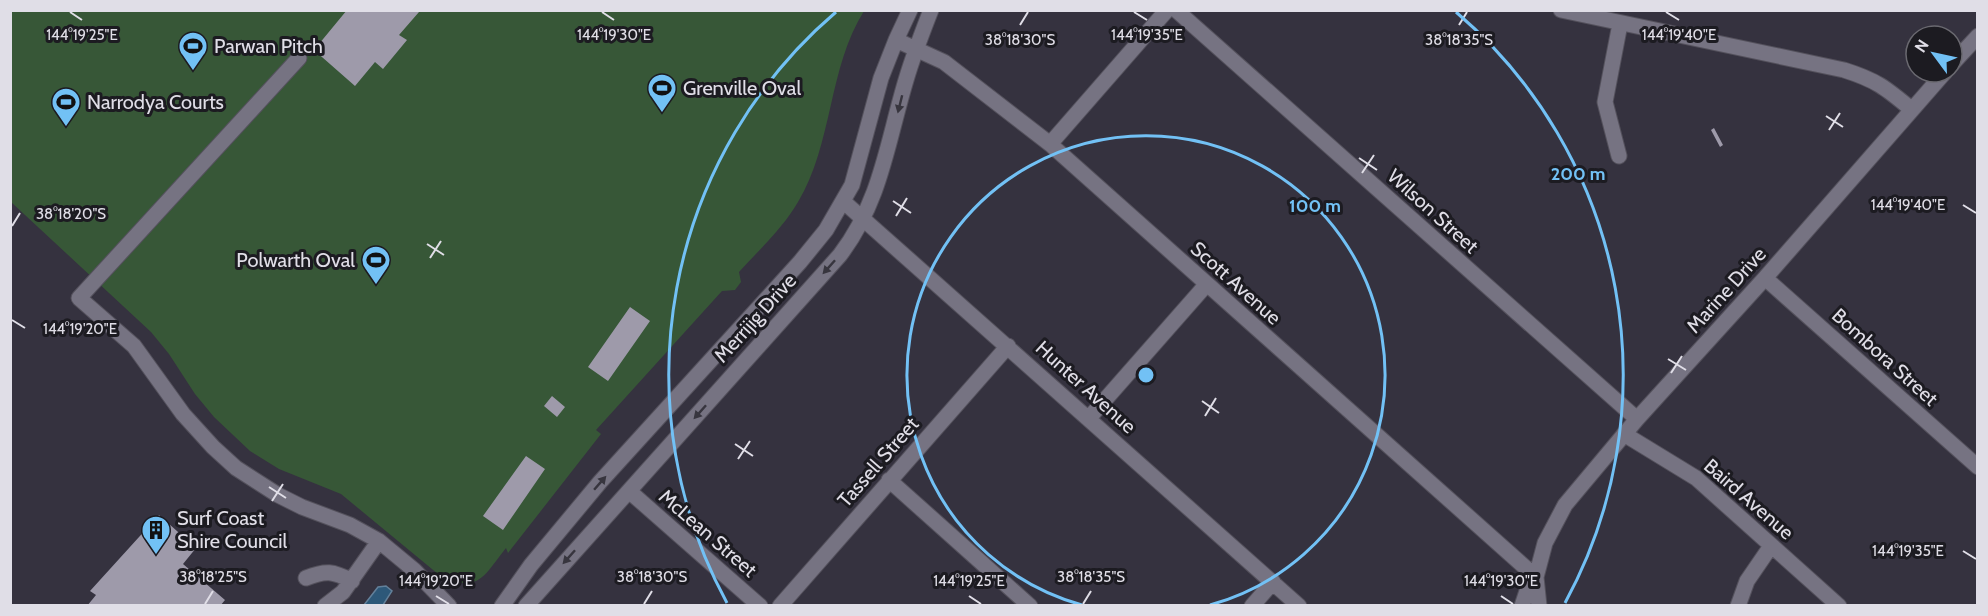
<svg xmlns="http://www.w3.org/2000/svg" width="1988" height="616" font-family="Cabin,sans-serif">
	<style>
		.green { fill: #375737 }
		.water { fill: #2d5879; stroke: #63809a; stroke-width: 1.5 }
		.building { fill: #9e9aaa }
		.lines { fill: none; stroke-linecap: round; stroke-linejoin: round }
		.minor-casing { stroke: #54515c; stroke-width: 17 }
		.minor { stroke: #767382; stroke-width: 15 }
		.oneway { fill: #37353e }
		.ticks { fill: none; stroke: #e0dee7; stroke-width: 2 }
		.ring { fill: none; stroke: #72c1f5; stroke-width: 3 }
		.labels { text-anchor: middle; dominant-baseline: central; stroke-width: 6; stroke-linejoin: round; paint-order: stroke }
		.poi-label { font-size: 20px; fill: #e0dee7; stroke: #1c1b21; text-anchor: start }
		.street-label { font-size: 20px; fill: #e0dee7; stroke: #1c1b21 }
		.ticks-label { font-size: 15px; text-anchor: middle; fill: #e0dee7; stroke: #1c1b21; stroke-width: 6; stroke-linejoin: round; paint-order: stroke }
		.centre { fill: #72c1f5; stroke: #1c1b21; stroke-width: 3 }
		.ring-label { font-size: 18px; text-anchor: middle; font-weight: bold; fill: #72c1f5; stroke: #1c1b21; stroke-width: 6; stroke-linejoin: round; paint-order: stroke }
	</style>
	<rect width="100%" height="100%" fill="#35323f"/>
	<path class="green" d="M 10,11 L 864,11 C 828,68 833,144 798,202 C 783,228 759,250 739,272 L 741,282 L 735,290 L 722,291 L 596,430 L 601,434 L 508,553 L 506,548 C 483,577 478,595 438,574 L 341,494 L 279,469 L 250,451 L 214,417 L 195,394 L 169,354 L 151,332 L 11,202 Z"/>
	<path class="water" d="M 386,586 L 392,591 L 383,605 L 364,605 L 378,587 Z"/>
	<path class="building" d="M 347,10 L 419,12 L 399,35 L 407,40 L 383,69 L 375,62 L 355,86 L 314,50 Z
		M 1714,128 L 1723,145 L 1720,147 L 1711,130 Z
		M 630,307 L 650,321 L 608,381 L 588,367 Z
		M 552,396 L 565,407 L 557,417 L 544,406 Z
		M 526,456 L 545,469 L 503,530 L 483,516 Z
		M 159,515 L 196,548 L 183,564 L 225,600 L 220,606 L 87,606 L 96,595 L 90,591 Z"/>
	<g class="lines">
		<g class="minor-casing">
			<path id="minor" d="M 1176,10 L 1637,419
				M 1561,10 L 1844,70 C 1876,80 1886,88 1911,109
				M 896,40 L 944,62 L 1050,144 L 1536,577
				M 299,58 L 79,298 L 134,346 L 183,414 L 213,447 L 236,468 L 278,495 L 302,507 L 350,525 L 379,541 L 414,570 L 449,606
				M 1952,64 L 1978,36
				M 1050,144 L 1167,10
				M 1619,156 L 1605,102 L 1620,24
				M 844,202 L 1299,606
				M 1765,278 L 1978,467
				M 1089,418 L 1206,285
				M 1624,434 L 1696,478 L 1839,606
				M 889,480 L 1030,606
				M 629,491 L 760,606
				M 1536,577 L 1539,606
				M 306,578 C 326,570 333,571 352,581
				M 325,606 L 343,592 L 379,541
				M 502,606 L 531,565 L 600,482 L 800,262 L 826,230 L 852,185 L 881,78 L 896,40 L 910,10
				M 526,606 L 840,255 C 881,201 887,143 906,80 C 913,56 922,33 931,10
				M 780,606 L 1008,346
				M 1252,606 L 1273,582
				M 1522,606 L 1527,591 L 1536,577 L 1545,543 L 1565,505 L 1637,419 L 1765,278 L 1945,72
				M 1738,606 L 1747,581 L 1771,546"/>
		</g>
		<use href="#minor" class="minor"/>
	</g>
	<defs><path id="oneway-solid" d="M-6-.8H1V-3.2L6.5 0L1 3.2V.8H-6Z" transform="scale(1.5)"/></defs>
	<g class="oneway">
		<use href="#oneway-solid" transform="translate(900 104) rotate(104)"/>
		<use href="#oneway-solid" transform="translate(829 267) rotate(132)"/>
		<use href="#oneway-solid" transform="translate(700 412) rotate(132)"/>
		<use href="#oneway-solid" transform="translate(600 483) rotate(-49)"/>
		<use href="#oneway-solid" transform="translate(569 557) rotate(132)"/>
	</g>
	<path class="ticks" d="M 70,12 L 82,20M 602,12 L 614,20M 1134,12 L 1147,20M 1666,12 L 1679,20M 1020,25 L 1028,12M 1459,25 L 1467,12M 1826,116 L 1843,127M 1829,130 L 1840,113M 1359,158 L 1377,170M 1362,173 L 1374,155M 893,201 L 911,213M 1963,205 L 1976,213M 896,216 L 907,198M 12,226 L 20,213M 427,244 L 444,255M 430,258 L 441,241M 12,320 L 25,328M 1668,359 L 1686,370M 1671,373 L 1682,356M 1202,401 L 1219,413M 1205,416 L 1216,398M 735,444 L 753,456M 738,459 L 750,441M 269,487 L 286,498M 272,501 L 283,484M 1963,551 L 1976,559M 436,596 L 449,604M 969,596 L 981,604M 1501,596 L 1513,604M 205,604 L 213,591M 644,604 L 652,591M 1083,604 L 1091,591"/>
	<g class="ring">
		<path d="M1082 605A239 239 0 1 1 1210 605"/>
		<path d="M727 603A477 477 0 0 1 836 12M1456 12A477 477 0 0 1 1565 603"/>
	</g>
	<defs>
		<g id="stadium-pin" transform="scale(1.5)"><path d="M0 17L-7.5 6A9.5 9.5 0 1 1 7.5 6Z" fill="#72c1f5" stroke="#1c1b21"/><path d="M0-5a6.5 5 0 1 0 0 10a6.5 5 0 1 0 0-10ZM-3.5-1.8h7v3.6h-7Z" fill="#111"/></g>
		<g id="building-pin" transform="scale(1.5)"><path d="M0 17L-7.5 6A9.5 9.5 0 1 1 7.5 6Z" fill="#72c1f5" stroke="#1c1b21"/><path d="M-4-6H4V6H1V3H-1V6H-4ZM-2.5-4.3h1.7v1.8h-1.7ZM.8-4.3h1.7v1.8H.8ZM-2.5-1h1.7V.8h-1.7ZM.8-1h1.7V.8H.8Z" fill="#111"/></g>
	</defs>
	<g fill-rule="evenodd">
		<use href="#stadium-pin" x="193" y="46"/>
		<use href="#stadium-pin" x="662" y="88"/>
		<use href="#stadium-pin" x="66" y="102"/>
		<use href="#stadium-pin" x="376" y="260"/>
		<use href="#building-pin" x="156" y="530"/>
	</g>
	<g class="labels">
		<g class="poi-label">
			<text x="214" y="46">Parwan Pitch</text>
			<text x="683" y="88">Grenville Oval</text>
			<text x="87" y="102">Narrodya Courts</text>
			<text x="355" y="260" text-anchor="end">Polwarth Oval</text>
			<text x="177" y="518">Surf Coast<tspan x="177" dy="23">Shire Council</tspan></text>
		</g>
		<g class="street-label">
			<text transform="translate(1433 211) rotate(42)">Wilson Street</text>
			<text transform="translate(1236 283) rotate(42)">Scott Avenue</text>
			<text transform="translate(1726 290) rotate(-48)">Marine Drive</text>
			<text transform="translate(755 318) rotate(-48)">Merrijig Drive</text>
			<text transform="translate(1885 357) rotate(42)">Bombora Street</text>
			<text transform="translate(1086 387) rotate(42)">Hunter Avenue</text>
			<text transform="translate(878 462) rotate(-49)">Tassell Street</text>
			<text transform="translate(1749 499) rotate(41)">Baird Avenue</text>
			<text transform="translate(708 533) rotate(41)">McLean Street</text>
		</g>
	</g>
	<g class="ticks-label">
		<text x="1679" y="40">144°19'40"E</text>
		<text x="82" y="40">144°19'25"E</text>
		<text x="614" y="40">144°19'30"E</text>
		<text x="1147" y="40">144°19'35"E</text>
		<text x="1020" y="45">38°18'30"S</text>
		<text x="1459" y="45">38°18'35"S</text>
		<text x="1908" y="210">144°19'40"E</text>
		<text x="71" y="219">38°18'20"S</text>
		<text x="80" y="334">144°19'20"E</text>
		<text x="1908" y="556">144°19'35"E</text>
		<text x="213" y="582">38°18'25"S</text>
		<text x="652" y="582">38°18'30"S</text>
		<text x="1091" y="582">38°18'35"S</text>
		<text x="436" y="586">144°19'20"E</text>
		<text x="969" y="586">144°19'25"E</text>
		<text x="1501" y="586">144°19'30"E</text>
	</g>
	<circle cx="1146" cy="375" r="9" class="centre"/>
	<g class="ring-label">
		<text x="1578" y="180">200 m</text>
		<text x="1315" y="212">100 m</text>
	</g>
	<rect width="1988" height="616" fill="none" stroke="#e0dee7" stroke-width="24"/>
	<g transform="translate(1934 54) rotate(303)"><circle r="28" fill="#1c1b21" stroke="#6a6970" stroke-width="1.5"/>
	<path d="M0-4.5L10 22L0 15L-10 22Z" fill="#72c1f5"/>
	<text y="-9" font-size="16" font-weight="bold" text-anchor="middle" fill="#e0dee7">N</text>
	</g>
</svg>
